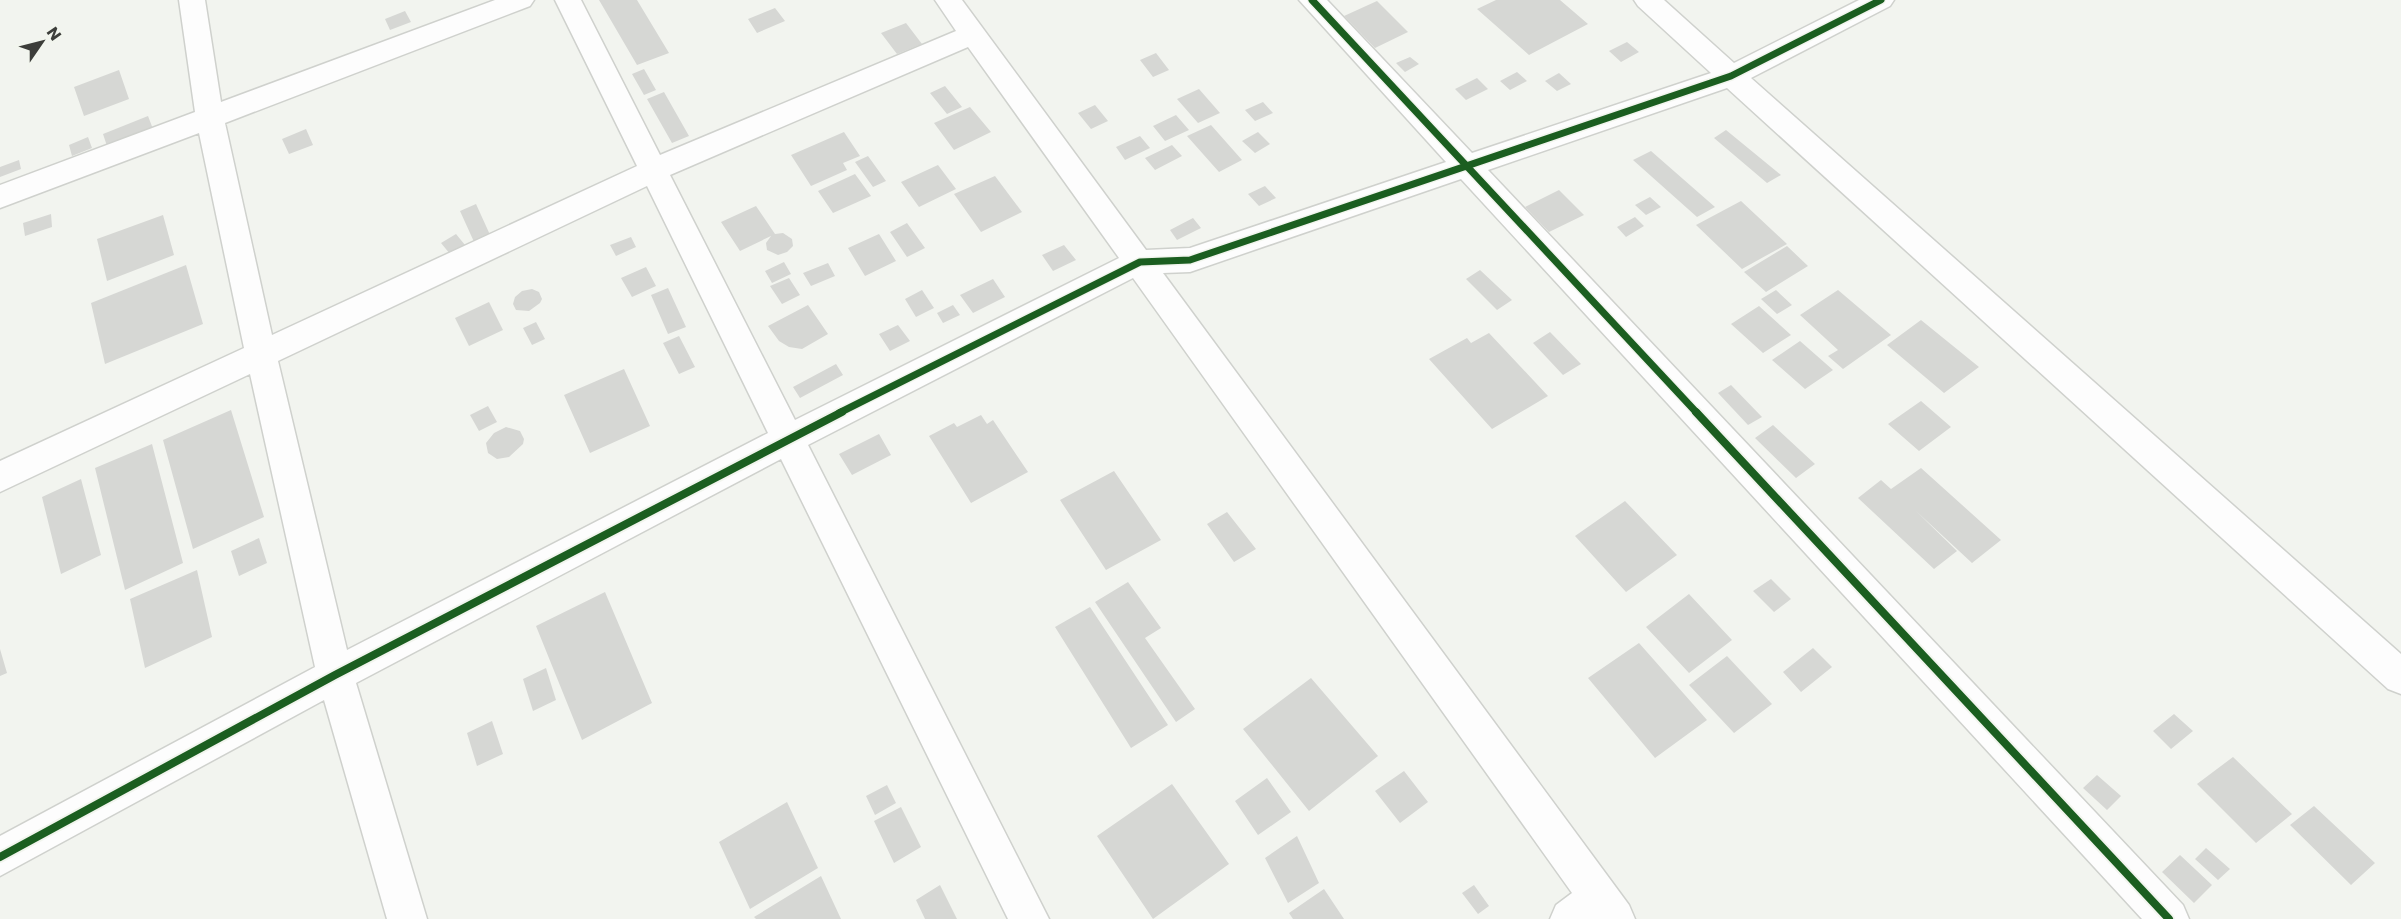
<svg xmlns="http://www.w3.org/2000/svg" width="2401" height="919" font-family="Poppins,sans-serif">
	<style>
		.building { fill: #d6d7d4 }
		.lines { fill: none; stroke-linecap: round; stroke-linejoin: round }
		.street-casing { stroke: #cfd1cd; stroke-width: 3 }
		.street { fill: #fdfdfd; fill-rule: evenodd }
		.cycleway-far1-casing { stroke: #f2f5ee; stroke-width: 10 }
		.cycleway-casing { stroke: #f2f5ee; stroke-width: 12 }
		.cycleway-far1 { stroke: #1b5e20; stroke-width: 7 }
		.cycleway { stroke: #1b5e20; stroke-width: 8 }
	</style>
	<rect width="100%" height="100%" fill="#f2f4ef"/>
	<path class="building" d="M 599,0 L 637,0 L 669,53 L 637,65 Z
		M 1496,0 L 1560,0 L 1588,24 L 1529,55 L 1477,9 Z
		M 1377,1 L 1408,32 L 1375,48 L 1344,16 Z
		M 775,8 L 785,21 L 757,33 L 748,19 Z
		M 405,11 L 411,22 L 390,30 L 385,19 Z
		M 906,23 L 922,44 L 897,54 L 881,33 Z
		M 1627,42 L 1639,52 L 1621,62 L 1609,51 Z
		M 1156,53 L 1169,70 L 1153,77 L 1140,60 Z
		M 1410,57 L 1419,64 L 1405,72 L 1396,63 Z
		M 644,69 L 656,90 L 644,95 L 632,74 Z
		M 119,70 L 129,99 L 84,116 L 74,87 Z
		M 1517,72 L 1527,81 L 1510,90 L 1500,81 Z
		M 1559,73 L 1571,84 L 1557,91 L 1545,81 Z
		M 1477,78 L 1488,89 L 1466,100 L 1455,89 Z
		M 945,86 L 962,107 L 947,114 L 930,93 Z
		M 1199,89 L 1220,113 L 1198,123 L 1177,99 Z
		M 664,92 L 689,136 L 672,143 L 647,99 Z
		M 1263,102 L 1273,113 L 1255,121 L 1245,110 Z
		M 1095,105 L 1108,121 L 1091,129 L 1078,113 Z
		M 970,107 L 991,132 L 954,150 L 934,123 Z
		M 1176,115 L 1189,130 L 1165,141 L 1153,126 Z
		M 148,116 L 153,129 L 107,146 L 103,134 Z
		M 1211,125 L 1242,160 L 1219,172 L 1187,136 Z
		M 306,129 L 313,145 L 289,154 L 282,139 Z
		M 1726,130 L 1781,175 L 1767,183 L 1714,138 Z
		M 844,132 L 860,156 L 843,163 L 847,170 L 811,186 L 791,155 Z
		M 1258,132 L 1270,144 L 1255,153 L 1242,141 Z
		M 1140,136 L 1150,148 L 1125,160 L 1116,147 Z
		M 88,137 L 92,148 L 72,156 L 69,145 Z
		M 1172,145 L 1182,156 L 1155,170 L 1145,158 Z
		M 1651,151 L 1715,207 L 1697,217 L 1633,160 Z
		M 868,156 L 886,181 L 873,187 L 855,162 Z
		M 19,160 L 21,169 L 0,177 L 0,167 Z
		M 938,165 L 956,189 L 919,207 L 901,182 Z
		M 855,174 L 871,196 L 833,213 L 818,191 Z
		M 995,176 L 1022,212 L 981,232 L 954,194 Z
		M 1265,186 L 1276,198 L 1259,206 L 1248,194 Z
		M 1559,190 L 1584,215 L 1549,232 L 1525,207 Z
		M 1650,197 L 1661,207 L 1646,215 L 1635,205 Z
		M 1741,201 L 1787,244 L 1742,269 L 1696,225 Z
		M 476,204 L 491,237 L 475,244 L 460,211 Z
		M 756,206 L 775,234 L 783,233 L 792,239 L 793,246 L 787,252 L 778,255 L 767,250 L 766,243 L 771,236 L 740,251 L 721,222 Z
		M 51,214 L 52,227 L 25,236 L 23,223 Z
		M 163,215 L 174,255 L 107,281 L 97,239 Z
		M 1635,217 L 1644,226 L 1626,237 L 1617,227 Z
		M 1193,218 L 1201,228 L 1177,240 L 1170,230 Z
		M 907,223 L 925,248 L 907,257 L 890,232 Z
		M 456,234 L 465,245 L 450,254 L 441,243 Z
		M 879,234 L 896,261 L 865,276 L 848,248 Z
		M 631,237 L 636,247 L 616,256 L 610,245 Z
		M 1064,245 L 1076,260 L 1053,271 L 1042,255 Z
		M 1787,246 L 1808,266 L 1766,292 L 1744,272 Z
		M 784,262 L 791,274 L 772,283 L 765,271 Z
		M 828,263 L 835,276 L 811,286 L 803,273 Z
		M 186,265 L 203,324 L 105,364 L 91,303 Z
		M 646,267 L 656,286 L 632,297 L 621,278 Z
		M 1480,270 L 1512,300 L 1497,310 L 1466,279 Z
		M 789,278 L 800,295 L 782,304 L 770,286 Z
		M 993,279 L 1005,297 L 973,313 L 960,295 Z
		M 668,288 L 686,327 L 668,334 L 651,295 Z
		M 532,289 L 539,292 L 542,299 L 540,303 L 529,311 L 516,310 L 513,304 L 515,297 L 522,291 Z
		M 922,290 L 934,308 L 916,317 L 905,299 Z
		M 1776,290 L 1792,305 L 1777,314 L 1761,299 Z
		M 1838,290 L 1891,335 L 1843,369 L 1828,356 L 1838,350 L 1800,315 Z
		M 489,302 L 503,330 L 469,346 L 455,318 Z
		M 808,305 L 828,334 L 802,349 L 789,347 L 779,341 L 768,326 Z
		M 953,305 L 960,315 L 943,323 L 937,313 Z
		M 1759,306 L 1791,335 L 1763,353 L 1731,324 Z
		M 1921,320 L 1979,367 L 1944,393 L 1887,345 Z
		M 536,322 L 545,339 L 532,345 L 523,328 Z
		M 898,325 L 910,341 L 890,351 L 879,334 Z
		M 1550,332 L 1581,364 L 1563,375 L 1533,343 Z
		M 1489,333 L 1548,396 L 1492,429 L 1429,359 L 1467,338 L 1471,343 Z
		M 679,336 L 695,367 L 679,374 L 663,343 Z
		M 1800,341 L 1833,370 L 1805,389 L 1772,360 Z
		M 836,364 L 843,375 L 800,398 L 793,387 Z
		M 624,369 L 650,426 L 590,453 L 564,395 Z
		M 1731,385 L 1762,417 L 1748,425 L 1718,393 Z
		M 1921,401 L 1951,427 L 1919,451 L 1888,424 Z
		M 488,406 L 497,422 L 479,431 L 470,415 Z
		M 231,410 L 264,517 L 193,549 L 163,440 Z
		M 981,415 L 987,424 L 993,420 L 1028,472 L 971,503 L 929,436 L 954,423 L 957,427 Z
		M 1773,425 L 1815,464 L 1796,478 L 1755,438 Z
		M 506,427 L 520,431 L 524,439 L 523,444 L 509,457 L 497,459 L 488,453 L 486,443 L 494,433 Z
		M 879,434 L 891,455 L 852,475 L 839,454 Z
		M 152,444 L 183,563 L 125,590 L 95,468 Z
		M 1921,468 L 2001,540 L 1972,563 L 1916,511 L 1957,551 L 1934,569 L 1858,498 L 1881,480 L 1891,489 Z
		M 1114,471 L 1161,540 L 1106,570 L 1060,500 Z
		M 81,479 L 101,555 L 61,574 L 42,497 Z
		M 1625,501 L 1677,555 L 1626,592 L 1575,536 Z
		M 1227,512 L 1256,549 L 1234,562 L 1207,524 Z
		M 259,538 L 267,563 L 239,576 L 231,551 Z
		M 197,570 L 212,637 L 145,668 L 130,599 Z
		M 1771,579 L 1791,599 L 1774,612 L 1753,591 Z
		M 1128,582 L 1161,628 L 1145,638 L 1195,709 L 1176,722 L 1095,602 Z
		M 605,592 L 652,703 L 582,740 L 536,626 Z
		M 1689,594 L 1732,640 L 1689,673 L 1646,627 Z
		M 1090,607 L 1168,725 L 1131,748 L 1055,627 Z
		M 1639,643 L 1707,720 L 1655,758 L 1588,678 Z
		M 1813,648 L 1832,667 L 1801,692 L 1783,672 Z
		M 0,649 L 7,673 L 0,676 Z
		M 1727,656 L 1772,704 L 1734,733 L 1689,685 Z
		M 546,668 L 556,700 L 533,711 L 523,679 Z
		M 1311,678 L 1378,756 L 1309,811 L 1243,729 Z
		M 2174,714 L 2193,731 L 2171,749 L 2153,731 Z
		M 492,721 L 503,754 L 477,766 L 467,733 Z
		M 2233,757 L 2292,814 L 2256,843 L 2197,784 Z
		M 1404,771 L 1428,802 L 1400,823 L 1375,791 Z
		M 2097,775 L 2121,796 L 2107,810 L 2083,788 Z
		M 1267,778 L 1291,812 L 1258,835 L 1235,801 Z
		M 1172,784 L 1229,864 L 1153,919 L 1097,836 Z
		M 887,785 L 896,803 L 875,815 L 866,796 Z
		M 787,802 L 818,868 L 750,909 L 719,842 Z
		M 2314,806 L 2375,863 L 2351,885 L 2290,825 Z
		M 901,807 L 921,847 L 894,863 L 874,821 Z
		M 1297,836 L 1319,883 L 1288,903 L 1265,858 Z
		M 2206,848 L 2230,869 L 2218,880 L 2195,859 Z
		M 2180,855 L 2212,885 L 2194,903 L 2162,872 Z
		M 821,876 L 841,919 L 756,919 L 754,917 Z
		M 940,885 L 957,919 L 925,919 L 916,900 Z
		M 1474,885 L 1489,906 L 1478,914 L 1462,893 Z
		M 1324,889 L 1344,919 L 1293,919 L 1289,913 Z"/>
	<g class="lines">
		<g class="street-casing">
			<path id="street" d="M 179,0 L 205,0 L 221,102 L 495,0 L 534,0 L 530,6 L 225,123 L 272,335 L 637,166 L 555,0 L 581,0 L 660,155 L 956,31 L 935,0 L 962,0 L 1146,250 L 1190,248 L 1446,162 L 1299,0 L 1327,0 L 1472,153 L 1711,73 L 1638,6 L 1634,0 L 1664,0 L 1734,63 L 1859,0 L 1894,0 L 1890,6 L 1751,78 L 2401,654 L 2401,694 L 2388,689 L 1727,88 L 1488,170 L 2183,905 L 2189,919 L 2142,919 L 1461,179 L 1190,272 L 1163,273 L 1629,905 L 1635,919 L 1550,919 L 1556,905 L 1572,893 L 1133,278 L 808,445 L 1049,919 L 1008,919 L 781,459 L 356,683 L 427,919 L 387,919 L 324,700 L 0,876 L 0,836 L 315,667 L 250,374 L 0,492 L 0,461 L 244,348 L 199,133 L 0,208 L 0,185 L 195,112 ZM 968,47 L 1119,258 L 795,420 L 670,175 ZM 647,186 L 768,433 L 347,650 L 278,361 Z"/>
		</g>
		<use href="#street" class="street"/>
		<g class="cycleway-far1-casing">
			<path id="cycleway-far1" d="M 1312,0 L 1697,413
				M 839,413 L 1140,262 L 1190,260 L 1731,76 L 1881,0"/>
		</g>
		<g class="cycleway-casing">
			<path id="cycleway" d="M 1696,412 L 2169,919
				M 0,857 L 335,675 L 842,412"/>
		</g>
		<use href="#cycleway-far1" class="cycleway-far1"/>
		<use href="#cycleway" class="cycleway"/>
	</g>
	<g transform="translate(42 42) rotate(55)" stroke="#f2f5ee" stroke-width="4.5" paint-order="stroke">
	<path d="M0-4.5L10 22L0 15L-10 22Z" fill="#3c3d3a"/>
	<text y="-9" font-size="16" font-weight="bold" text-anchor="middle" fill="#3c3d3a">N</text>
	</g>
</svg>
